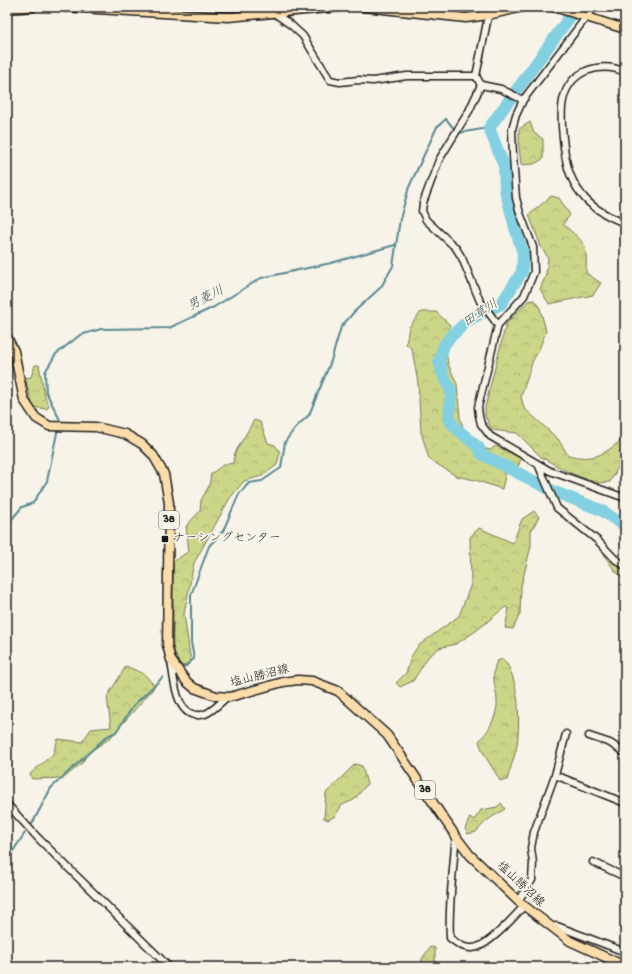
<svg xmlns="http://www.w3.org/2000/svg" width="632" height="974" font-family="'Gochi Hand','Klee One',sans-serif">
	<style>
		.forest { fill: url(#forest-crowns); stroke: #747952 }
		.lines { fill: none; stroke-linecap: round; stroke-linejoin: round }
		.stream { stroke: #598892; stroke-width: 2 }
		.river { stroke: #82d0e1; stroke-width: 12 }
		.minor-casing { stroke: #1c1c1c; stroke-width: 9 }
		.major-casing { stroke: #1c1c1c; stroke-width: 11 }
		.minor { stroke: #f7f3e8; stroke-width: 6 }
		.major { stroke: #fbddab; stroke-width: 8 }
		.poi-dot { fill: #1c1c1c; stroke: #f7f3e8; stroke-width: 1.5 }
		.labels { text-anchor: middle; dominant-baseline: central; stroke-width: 3.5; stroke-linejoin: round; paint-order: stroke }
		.shield { fill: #f7f3e8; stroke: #5e5c59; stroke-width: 1 }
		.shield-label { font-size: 11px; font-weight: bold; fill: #1c1c1c }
		.poi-label { font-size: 12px; fill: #1c1c1c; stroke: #f7f3e8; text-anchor: start }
		.street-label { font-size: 12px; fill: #1c1c1c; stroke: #f7f3e8 }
		.water-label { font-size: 13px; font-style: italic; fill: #405b61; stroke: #f7f3e8 }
	</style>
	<defs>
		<pattern id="forest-crowns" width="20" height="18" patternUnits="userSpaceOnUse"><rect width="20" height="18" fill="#cbd689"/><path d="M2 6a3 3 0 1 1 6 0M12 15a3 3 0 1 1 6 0" fill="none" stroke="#aeb776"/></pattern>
	</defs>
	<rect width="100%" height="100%" fill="#f7f3e8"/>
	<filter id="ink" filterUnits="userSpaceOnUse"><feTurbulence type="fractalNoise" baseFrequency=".025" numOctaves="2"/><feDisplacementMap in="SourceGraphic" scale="8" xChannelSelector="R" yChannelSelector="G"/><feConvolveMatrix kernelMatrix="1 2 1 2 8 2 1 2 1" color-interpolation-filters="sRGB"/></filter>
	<g filter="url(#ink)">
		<path class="forest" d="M 530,122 L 534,133 L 543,139 L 543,159 L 534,164 L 521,165 L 519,146 L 519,129 Z
			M 551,196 L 559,198 L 570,215 L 563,224 C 586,245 587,241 586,273 L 601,283 L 593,295 L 549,304 L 540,289 L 546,275 L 548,257 L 542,249 L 529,215 Z
			M 534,300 L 540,308 L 546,331 L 538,352 L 533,360 L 521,397 L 524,408 L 558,439 L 568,455 C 593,461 603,456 622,439 L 625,439 L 625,455 L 610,482 L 597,483 L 568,472 L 541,457 L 517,433 L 492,430 L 485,416 L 485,407 L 506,324 L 528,301 Z
			M 421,312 L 436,312 L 450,325 L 446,350 L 448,364 L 457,384 L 460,418 L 469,445 L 490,450 L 496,446 L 521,458 L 519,465 L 506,472 L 502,489 L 475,480 L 456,476 L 429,459 L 421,432 L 418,383 L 412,349 L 406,344 L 409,327 Z
			M 35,365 L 39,365 L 45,397 L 49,406 L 47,409 L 33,407 L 25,378 L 31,377 Z
			M 254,420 L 260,422 L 268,443 L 275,445 L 280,452 L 277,465 L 262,476 L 244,481 L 230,498 L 194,563 L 184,614 L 191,662 L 186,667 L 179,664 L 173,647 L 173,562 L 189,551 L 186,526 L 200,511 L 201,500 L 209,486 L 211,474 L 223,465 L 233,463 L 235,453 Z
			M 534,511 L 539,517 L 531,531 L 531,546 L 521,586 L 520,614 L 513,629 L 505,628 L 509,609 L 505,607 L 476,631 L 456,644 L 439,648 L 428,657 L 413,681 L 400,687 L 396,683 L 406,673 L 411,657 L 418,646 L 459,616 L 471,584 L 470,537 L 479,528 L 513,543 L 522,519 Z
			M 607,554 L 625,569 L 625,580 L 615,571 L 604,555 Z
			M 503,659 C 520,677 521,726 516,750 C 513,760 510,770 507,780 L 500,781 C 493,767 483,756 479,741 C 488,732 495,720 497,706 C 498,690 489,677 497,661 Z
			M 126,666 L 144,674 L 154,685 L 153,689 L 109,739 L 88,753 L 82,763 L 64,778 L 32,779 L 30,774 L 53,754 L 58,739 L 82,742 L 91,729 L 111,727 L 107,697 Z
			M 355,764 L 362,766 L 367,784 L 354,800 L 342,805 L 335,816 L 328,820 L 324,818 L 326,793 Z
			M 501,803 L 505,809 L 486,821 L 476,832 L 468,834 L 465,829 L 470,817 L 474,820 L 481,810 L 497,807 Z
			M 430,947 L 435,948 L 435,963 L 437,967 L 421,967 L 422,959 Z"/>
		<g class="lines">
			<path class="stream" d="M 458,133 L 489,128
				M 59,423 L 60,420 L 46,392 L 45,372 L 56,354 L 80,335 L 101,329 L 169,328 L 214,307 L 261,278 L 331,263 L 395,245
				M 7,547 L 7,537 L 12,519 L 22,507 L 33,503 L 47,481 L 58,428
				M 182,668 L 194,659 L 191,642 L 191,595 L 209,546 L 223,531 L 239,494 L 249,483 L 262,481 L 281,468 L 285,442 L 295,428 L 309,415 L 331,361 L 341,327 L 354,312 L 381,287 L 393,266 L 400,219 L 409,187 L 437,127 L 446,119 L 455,130
				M 32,824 L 51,788 L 106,737 L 116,732 L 134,705 L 163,677
				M 7,860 L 25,833"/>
			<path class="river" d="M 577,7 L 489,128 L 504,166 L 505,189 L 515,228 L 523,253 L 522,272 L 501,304 L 470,319 L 450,337 L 444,345 L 439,361 L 443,375 L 451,391 L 449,420 L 457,429 L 479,448 L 481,454 L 555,492 L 601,510 L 625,526"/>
			<g class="minor-casing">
				<path id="minor" d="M 266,7 L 291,25 L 303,36 L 330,80 L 340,82 L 358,80 L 373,81 L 407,76 L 476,76
					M 490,7 L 476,76 L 481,85 L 501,89 L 523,100
					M 594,7 L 523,100 L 516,115 L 512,129 L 513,156 L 516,198 L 520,213 L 533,247 L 534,272 L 524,296 L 498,325 L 478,407 L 479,416 L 481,424 L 490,436 L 550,471 L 625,498
					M 481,85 L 469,111 L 439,160 L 423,203 L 422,211 L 426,220 L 456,248 L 462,258 L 480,301 L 498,325
					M 622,222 C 607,216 592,208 582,195 C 568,178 565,159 563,138 C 560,112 559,83 586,71 C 599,66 612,66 625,72
					M 538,464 L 557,508 L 597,540 L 615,559 L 625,566
					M 171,661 C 174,679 176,723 205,714 C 213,711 221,702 227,697
					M 589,736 L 610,743 L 625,753
					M 555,775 L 625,803
					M 7,804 L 38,838 L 169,967
					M 457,838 L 455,844 C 453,876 448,906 450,938 C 456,943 464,949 472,948 C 487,948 514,917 524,906
					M 593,862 L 625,877
					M 518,901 L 532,880 L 533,863 L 531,848 L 534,832 L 555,775 L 566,734
					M 552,927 L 557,926 L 625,952"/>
			</g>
			<g class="major-casing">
				<path id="major" d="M 64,7 L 228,17 L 339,7
					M 364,7 L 466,18 L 488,15 L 523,7
					M 554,7 L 625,29
					M 7,9 L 33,7
					M 7,337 L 14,351 L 24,400 L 36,418 L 49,426 L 96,427 L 125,434 L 142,444 L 153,455 L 164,474 L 169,503 L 167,645 L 171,660 L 186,681 L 194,688 L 216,696 L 230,697 L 283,682 L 298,680 L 312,681 L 338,691 L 387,735 L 457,838 L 470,855 L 518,901 L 570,941 L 625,966"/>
			</g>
			<use href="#minor" class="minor"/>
			<use href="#major" class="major"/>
		</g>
	</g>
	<rect class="poi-dot" x="161" y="535" width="8" height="8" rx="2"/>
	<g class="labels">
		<g class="shield">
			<rect x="159" y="511" width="20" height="18" rx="3"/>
			<rect x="415" y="781" width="20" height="18" rx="3"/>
		</g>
		<g class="shield-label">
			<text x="169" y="520">38</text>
			<text x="425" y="790">38</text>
		</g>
		<g class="poi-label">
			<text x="173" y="539">ナーシングセンター</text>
		</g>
		<g class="street-label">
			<text transform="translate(260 677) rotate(-14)">塩山勝沼線</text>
			<text transform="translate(520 885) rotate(43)">塩山勝沼線</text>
		</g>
		<g class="water-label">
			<text transform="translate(206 299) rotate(-28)">男菱川</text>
			<text transform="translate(481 314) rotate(-33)">田草川</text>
		</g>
	</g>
	<rect width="632" height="974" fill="none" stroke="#f7f3e8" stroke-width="24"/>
	<rect x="12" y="12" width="608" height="950" fill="none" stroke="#1c1c1c" stroke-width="1.5" filter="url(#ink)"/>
</svg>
